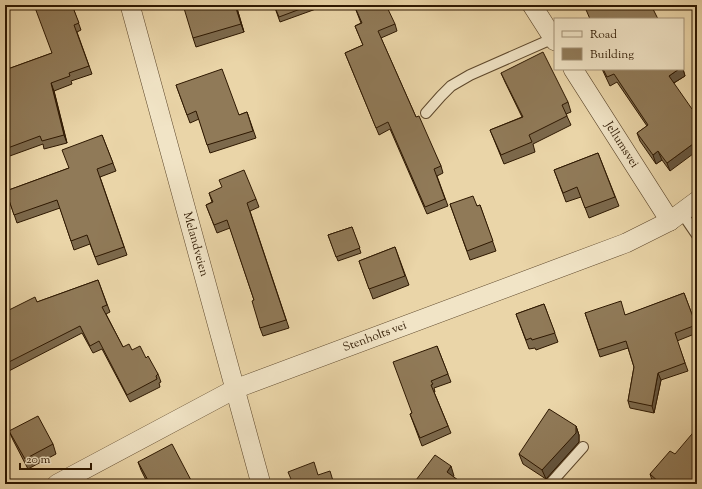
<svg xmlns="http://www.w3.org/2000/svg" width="702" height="489" font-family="'Sorts Mill Goudy',serif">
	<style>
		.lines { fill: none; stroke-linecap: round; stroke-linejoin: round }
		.service-casing { stroke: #5d472b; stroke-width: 12 }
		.minor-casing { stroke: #5d472b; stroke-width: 20 }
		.service { stroke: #f1e4c6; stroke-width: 10 }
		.minor { stroke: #f1e4c6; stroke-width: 19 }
		.wall { fill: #7c694c; stroke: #2e1801 }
		.shaded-wall { fill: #65553e; stroke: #2e1801 }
		.building { fill: #907a58; stroke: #2e1801 }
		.labels { text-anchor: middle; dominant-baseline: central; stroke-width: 4; stroke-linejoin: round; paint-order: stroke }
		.street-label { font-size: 12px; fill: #2e1801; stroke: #f1e4c6 }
	</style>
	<rect width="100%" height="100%" fill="#ead5a8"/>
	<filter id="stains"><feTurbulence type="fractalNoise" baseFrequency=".005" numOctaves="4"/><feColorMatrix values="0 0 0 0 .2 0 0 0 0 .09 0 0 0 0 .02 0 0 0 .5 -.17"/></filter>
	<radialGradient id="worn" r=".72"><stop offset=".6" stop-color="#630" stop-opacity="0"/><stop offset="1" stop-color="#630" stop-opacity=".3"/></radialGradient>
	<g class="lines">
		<g class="service-casing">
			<path id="service" d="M 426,113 L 441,96 L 451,86 L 470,75 L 554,38
				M 682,213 L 697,235
				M 550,484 L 583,447"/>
		</g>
		<g class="minor-casing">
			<g id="minor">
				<path id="s1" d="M 130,5 L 261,484"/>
				<path d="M 532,5 L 555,41"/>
				<path id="s2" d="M 573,69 L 670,221"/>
				<path id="s3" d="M 57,484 L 235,389 L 626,243 L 670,221 L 697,201"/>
			</g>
		</g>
		<use href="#service" class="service"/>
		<use href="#minor" class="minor"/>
	</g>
	<path class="wall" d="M 72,5 L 81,30 L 77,32 L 92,74 L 71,81 L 72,84 L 54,91 L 67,143 L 44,149 L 43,144 L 7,157 L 5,151 L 5,70 L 52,53 Z
		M 236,5 L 244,32 L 196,47 L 193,38 Z
		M 274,5 L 327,5 L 280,22 Z
		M 354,5 L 395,24 L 397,31 L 381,38 L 416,117 L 441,166 L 443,173 L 437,176 L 448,206 L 427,214 L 390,129 L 379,135 L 345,53 L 363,45 L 355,26 L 361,23 Z
		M 697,45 L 697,57 L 693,48 Z
		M 602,69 L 683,69 L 685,76 L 674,83 L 670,171 L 662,160 L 656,164 L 640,141 L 637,133 L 647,126 L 617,82 L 610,86 Z
		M 501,73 L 568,102 L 571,112 L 566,114 L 571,125 L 533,144 L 535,152 L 504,164 L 490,130 L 522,117 L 505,82 Z
		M 176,85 L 239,115 L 247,112 L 256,138 L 210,153 L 199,119 L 190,123 Z
		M 102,135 L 116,171 L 100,177 L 127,255 L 98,265 L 90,244 L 74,250 L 60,208 L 17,223 L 6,191 L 69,168 Z
		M 598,153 L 619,206 L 589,218 L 581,197 L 566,202 L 554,170 Z
		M 209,193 L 256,199 L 259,207 L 250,211 L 289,328 L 263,336 L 260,328 L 254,300 L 230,228 L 217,233 L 206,205 L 212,202 Z
		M 450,204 L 477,206 L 480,205 L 496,251 L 470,260 Z
		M 352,227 L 361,253 L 338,261 L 328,235 Z
		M 395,247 L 409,285 L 373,299 L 359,261 Z
		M 98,280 L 110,312 L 106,314 L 123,347 L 132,350 L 146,358 L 158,374 L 161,382 L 159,383 L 160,387 L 130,402 L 102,349 L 93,353 L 82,333 L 5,373 L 5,312 L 37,302 Z
		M 684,293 L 697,328 L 697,333 L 677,341 L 688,371 L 661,380 L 654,413 L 630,408 L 628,401 L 634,367 L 628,348 L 600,357 L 585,313 L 626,315 Z
		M 544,304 L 558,342 L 536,350 L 535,348 L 529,349 L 516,314 Z
		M 437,346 L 451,382 L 434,388 L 435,392 L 434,392 L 451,433 L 422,446 L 410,414 L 412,413 Z
		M 576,426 L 579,435 L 579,442 L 546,479 L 523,464 L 519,454 Z
		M 9,431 L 53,444 L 56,454 L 28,469 L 13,440 Z
		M 675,454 L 697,484 L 654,484 L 653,483 L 650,474 Z
		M 138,462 L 193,484 L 148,484 L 141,470 Z"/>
	<path class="shaded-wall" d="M 235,5 L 236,5 L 244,32 L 241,24 Z
		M 679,69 L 683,69 L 685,76 L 672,84 L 669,76 Z
		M 51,83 L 54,91 L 67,143 L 64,135 Z
		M 697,141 L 697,151 L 670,171 L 667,163 Z
		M 658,151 L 662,160 L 656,164 L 653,155 Z
		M 658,373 L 661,380 L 654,413 L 652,406 Z
		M 576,426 L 579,435 L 579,442 L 546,479 L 542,470 Z
		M 451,466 L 454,476 L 450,481 L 447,472 Z
		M 458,480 L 459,484 L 455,484 Z"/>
	<path class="building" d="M 34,5 L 72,5 L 79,23 L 74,25 L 89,66 L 69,73 L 70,76 L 51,83 L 64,135 L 42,141 L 40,136 L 5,149 L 5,70 L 52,53 Z
		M 183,5 L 235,5 L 241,24 L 193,38 Z
		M 274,5 L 311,5 L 279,17 Z
		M 354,5 L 386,5 L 395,24 L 378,31 L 416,117 L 419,116 L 441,166 L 434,169 L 445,199 L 425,207 L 388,122 L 376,128 L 345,53 L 363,45 L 355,26 L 362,23 Z
		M 584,5 L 651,5 L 658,19 L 590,19 Z
		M 697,45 L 697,52 L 693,48 Z
		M 543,52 L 568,102 L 562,105 L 567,116 L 529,135 L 532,142 L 501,155 L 490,130 L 523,117 L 501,73 Z
		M 222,69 L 239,115 L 247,112 L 253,131 L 207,145 L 196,111 L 187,115 L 176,85 Z
		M 603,69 L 679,69 L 669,76 L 692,109 L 697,105 L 697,141 L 667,163 L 658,151 L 653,155 L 637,133 L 648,125 L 614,74 L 607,77 Z
		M 102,135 L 113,163 L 97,169 L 124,247 L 95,257 L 87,235 L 71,241 L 57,200 L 14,215 L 6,191 L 69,168 L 62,150 Z
		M 598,153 L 615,197 L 585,208 L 577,187 L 563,193 L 554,170 Z
		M 244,170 L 256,199 L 247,203 L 286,320 L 260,328 L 252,301 L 254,300 L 227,220 L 214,225 L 206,205 L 213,202 L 209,193 L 222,187 L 219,180 Z
		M 473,196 L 477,206 L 480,205 L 493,241 L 467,251 L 450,204 Z
		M 352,227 L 360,248 L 336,257 L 328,235 Z
		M 395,247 L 405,276 L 369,289 L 359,261 Z
		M 98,280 L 107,305 L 102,307 L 123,347 L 129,344 L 132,350 L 140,346 L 146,358 L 148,356 L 158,374 L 156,376 L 157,379 L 127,395 L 99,341 L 90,346 L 80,326 L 5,364 L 5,312 L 35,297 L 37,302 Z
		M 684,293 L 696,325 L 675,333 L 685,363 L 658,373 L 652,406 L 628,401 L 634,367 L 626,341 L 598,350 L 585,313 L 621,301 L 625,315 Z
		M 544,304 L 555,333 L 532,340 L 531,338 L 526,340 L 516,314 Z
		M 437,346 L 448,374 L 431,381 L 433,384 L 431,385 L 448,426 L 420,438 L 410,414 L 412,413 L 393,362 Z
		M 549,409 L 576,426 L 576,433 L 542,470 L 519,454 Z
		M 38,416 L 53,444 L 25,459 L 9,431 Z
		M 697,428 L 697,481 L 694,484 L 661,484 L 650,474 L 670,451 L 675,454 Z
		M 172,444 L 193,484 L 150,484 L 138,462 Z
		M 435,455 L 451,466 L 447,472 L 458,480 L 455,484 L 413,484 Z
		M 314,462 L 318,475 L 330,471 L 334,484 L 293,484 L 288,472 Z"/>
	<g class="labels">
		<g class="street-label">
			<text stroke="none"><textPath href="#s2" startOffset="90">Jellumsvei</textPath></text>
			<text stroke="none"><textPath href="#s1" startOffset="248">Melandveien</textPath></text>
			<text stroke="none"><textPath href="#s3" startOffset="351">Stenholts vei</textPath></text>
		</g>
	</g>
	<rect width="702" height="489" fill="none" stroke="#ead5a8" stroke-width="20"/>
	<rect x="6" y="6" width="690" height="477" fill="none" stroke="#2e1801" stroke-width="2"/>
	<rect x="10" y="10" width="682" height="469" fill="none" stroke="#2e1801"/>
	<rect x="554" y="18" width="130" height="52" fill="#f1e4c6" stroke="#a39277"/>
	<rect x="562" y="31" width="20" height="6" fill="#f1e4c6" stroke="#a39277"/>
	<text x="590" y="38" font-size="12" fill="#2e1801">Road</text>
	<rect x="562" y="48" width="20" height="12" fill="#907a58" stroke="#a39277"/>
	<text x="590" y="58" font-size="12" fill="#2e1801">Building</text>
	<path d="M20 463v6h71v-6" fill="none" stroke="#2e1801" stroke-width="2"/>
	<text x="26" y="463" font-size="12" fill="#2e1801" stroke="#f1e4c6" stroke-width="3" paint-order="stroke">20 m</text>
	<rect width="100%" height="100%" filter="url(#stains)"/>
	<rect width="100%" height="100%" fill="url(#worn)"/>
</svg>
